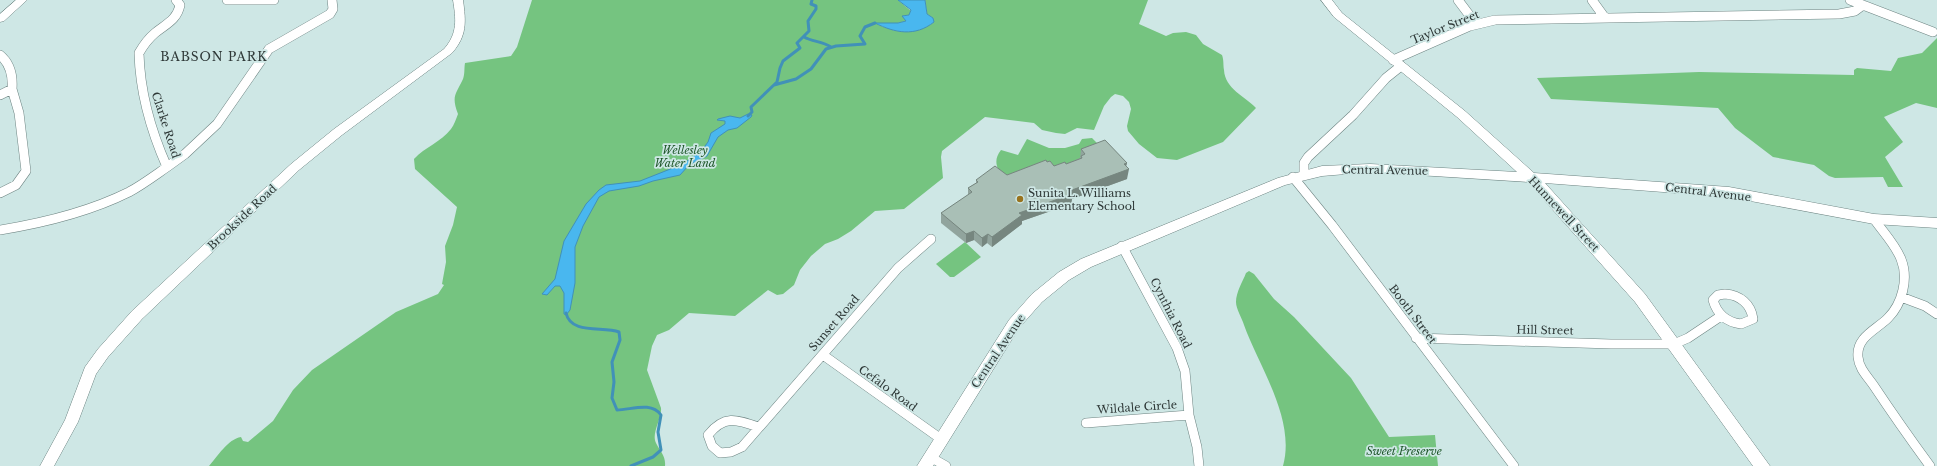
<svg xmlns="http://www.w3.org/2000/svg" width="1937" height="466" font-family="'Libre Baskerville',serif">
	<style>
		.green { fill: #75c480 }
		.water { fill: #49b7ef; stroke: #4191b8 }
		.lines { fill: none; stroke-linecap: round; stroke-linejoin: round }
		.stream { stroke: #4191b8; stroke-width: 3 }
		.minor-casing { stroke: #6d8482; stroke-width: 10 }
		.tertiary-casing { stroke: #6d8482; stroke-width: 1 }
		.secondary-casing { stroke: #6d8482; stroke-width: 1 }
		.minor { stroke: #fff; stroke-width: 9 }
		.tertiary { fill: #fff; fill-rule: evenodd }
		.secondary { fill: #fff; fill-rule: evenodd }
		.wall { fill: #91a49d }
		.shaded-wall { fill: #76867f }
		.building { fill: #a9bfb6; stroke: #76867f }
		.poi-dot { fill: #99731e; stroke: #cee7e5; stroke-width: 1.5 }
		.labels { text-anchor: middle; dominant-baseline: central; stroke-width: 3.5; stroke-linejoin: round; paint-order: stroke }
		.street-label { font-size: 11px; fill: #2f3938; stroke: #cee7e5 }
		.park-label { font-size: 11px; font-style: italic; fill: #1f572a; stroke: #cee7e5 }
		.poi-label { font-size: 11px; fill: #2f3938; stroke: #cee7e5; text-anchor: start }
		.neighbourhood-label { font-size: 12px; letter-spacing: 1px; fill: #2f3938; stroke: #cee7e5 }
	</style>
	<rect width="100%" height="100%" fill="#cee7e5"/>
	<path class="green" d="M 532,0 L 898,0 L 911,11 L 909,15 L 903,16 L 906,21 L 898,23 L 876,23 C 894,34 917,35 934,22 L 933,18 L 927,14 L 925,0 L 1148,0 L 1139,24 L 1166,36 L 1173,33 L 1186,32 L 1196,35 L 1203,44 L 1222,55 C 1224,61 1223,64 1224,70 C 1225,89 1245,96 1256,108 L 1223,142 L 1177,160 L 1157,158 L 1139,144 L 1128,131 L 1127,126 L 1131,109 L 1129,102 L 1123,96 L 1115,94 L 1111,97 L 1104,106 L 1094,130 L 1077,128 L 1065,134 L 1056,133 L 1042,130 L 1034,123 L 985,117 L 942,151 L 941,157 L 943,178 L 904,209 L 875,211 L 851,231 L 838,239 L 825,244 L 811,256 L 800,270 L 794,285 L 783,294 L 777,295 L 768,290 L 735,316 L 689,313 L 669,330 L 657,335 L 652,346 L 647,370 L 661,408 C 662,419 651,433 656,443 C 660,451 666,456 665,466 L 209,466 C 217,457 228,439 241,437 L 243,441 L 248,442 L 273,421 L 293,390 L 312,370 L 396,312 L 438,294 L 444,285 L 442,284 L 446,262 L 445,246 L 453,225 L 457,207 L 415,169 L 414,159 C 425,147 441,142 451,129 C 454,125 456,119 458,114 C 451,96 456,94 463,79 C 465,74 464,68 465,63 L 511,56 L 517,47 Z
		M 1937,38 L 1937,108 L 1916,103 L 1884,117 L 1903,142 L 1885,157 L 1903,187 L 1888,187 L 1883,177 L 1835,178 L 1829,176 L 1814,165 L 1773,157 L 1735,128 L 1718,108 L 1551,99 L 1537,78 L 1699,72 L 1854,75 L 1854,70 L 1857,68 L 1891,71 L 1898,58 L 1922,53 Z
		M 1092,138 L 1098,144 L 1101,151 L 1073,164 L 1008,179 C 997,172 992,161 1001,150 L 1018,155 L 1027,139 L 1049,148 L 1065,148 L 1079,144 L 1082,139 Z
		M 965,242 L 981,257 L 954,277 L 950,277 L 936,264 Z
		M 1249,271 L 1254,274 L 1274,299 L 1294,317 L 1351,378 L 1389,437 L 1435,435 L 1438,466 L 1283,466 C 1296,419 1259,367 1244,325 C 1242,318 1236,309 1236,302 C 1236,292 1243,281 1246,273 Z"/>
	<path class="water" d="M 898,0 L 925,0 L 927,14 L 933,18 L 934,22 C 915,37 895,33 875,23 L 898,23 L 906,21 L 902,16 L 909,15 L 911,10 Z
		M 748,114 L 752,115 L 751,117 L 737,128 L 728,130 L 718,137 L 707,156 L 689,165 L 680,175 L 653,181 L 639,186 L 609,191 L 599,197 L 583,226 L 575,247 L 575,283 L 570,310 L 566,315 L 564,314 L 564,293 L 560,286 L 555,286 L 547,295 L 542,294 L 555,279 L 564,241 L 586,204 L 599,190 L 606,185 L 640,181 L 683,164 L 702,150 L 708,142 L 711,133 L 725,124 L 725,121 L 717,120 L 718,119 L 730,116 L 740,118 Z"/>
	<g class="lines">
		<path class="stream" d="M 804,37 C 813,42 822,41 831,47
			M 774,85 L 796,79 L 811,69 L 826,49 L 836,46 L 865,44 L 860,36 L 865,27 L 875,23
			M 748,116 L 752,112 L 751,107 L 777,82 L 780,68 L 783,61 L 800,48 L 797,43 L 809,31 L 808,21 L 816,9 L 816,6 L 811,4 L 812,0
			M 566,313 C 571,335 603,326 619,332 L 620,340 L 612,362 L 614,382 L 612,398 L 617,410 C 631,410 651,401 661,415 L 658,432 L 661,450 L 653,457 L 631,466"/>
		<g class="minor-casing">
			<path id="minor" d="M 227,0 L 274,0
				M 1458,0 L 1476,24
				M 1592,0 L 1605,18
				M 1850,0 L 1933,32
				M 0,55 C 11,64 13,76 12,89
				M 1393,60 L 1470,26 L 1495,20 L 1839,14 L 1855,11 L 1863,5
				M 0,95 L 12,89 L 19,113 L 26,171 L 16,185 L 0,193
				M 167,167 L 185,154 L 217,124 L 269,49 L 330,14 L 333,9 L 332,0
				M 1304,174 L 1304,163 L 1308,157 L 1353,115 L 1386,78 L 1401,66
				M 1293,177 L 1332,225 L 1514,466
				M 1874,219 C 1883,232 1895,244 1901,259 C 1909,279 1902,304 1888,318 C 1876,330 1856,337 1858,357 C 1859,369 1868,377 1874,386 C 1892,413 1911,440 1930,466
				M 0,230 C 43,223 89,212 129,192 C 142,185 154,176 167,167 C 151,131 140,93 139,53 C 143,46 149,38 155,33 C 166,24 177,20 180,5 L 176,0
				M 1122,246 L 1177,348 L 1185,371 L 1189,415 L 1197,447 L 1199,466
				M 1725,294 C 1740,295 1751,304 1753,319 L 1741,324 C 1726,322 1717,314 1713,300 L 1718,295 Z
				M 1901,297 L 1925,306 L 1937,314
				M 1416,338 L 1611,344 L 1674,344 L 1688,338 L 1721,316
				M 823,355 L 941,439
				M 1086,423 L 1189,415
				M 758,427 C 736,419 724,415 708,435 L 712,446 L 720,453 L 731,452 L 742,447 L 898,268 L 931,239
				M 930,457 L 946,466"/>
		</g>
		<g class="tertiary-casing">
			<path id="tertiary" d="M 16,0 L 27,0 L 4,21 L 0,22 L 0,14 Z
				M 453,0 L 463,0 C 466,22 467,36 452,53 L 342,135 L 299,170 L 142,319 L 108,357 L 96,374 L 78,422 L 54,466 L 40,466 L 65,420 L 85,367 L 98,349 L 132,311 L 291,164 L 334,129 L 444,49 C 458,33 456,19 453,0 Z"/>
		</g>
		<g class="secondary-casing">
			<path id="secondary" d="M 1321,0 L 1332,0 L 1342,13 L 1465,111 L 1534,173 L 1729,187 L 1874,214 L 1937,218 L 1937,228 L 1874,224 L 1729,197 L 1545,183 L 1645,294 L 1770,466 L 1753,466 L 1635,302 L 1528,182 L 1370,172 L 1322,176 L 1285,185 L 1091,267 L 1069,280 L 1042,302 L 1019,328 L 933,466 L 917,466 L 1009,320 L 1032,294 L 1059,272 L 1081,259 L 1278,178 L 1322,166 L 1370,164 L 1517,172 L 1457,117 L 1334,17 Z"/>
		</g>
		<use href="#minor" class="minor"/>
		<use href="#tertiary" class="tertiary"/>
		<use href="#secondary" class="secondary"/>
	</g>
	<path class="wall" d="M 1081,149 L 1127,163 L 1126,166 L 1127,179 L 1072,199 L 1071,204 L 1022,221 L 1022,224 L 992,247 L 987,243 L 982,247 L 974,240 L 966,243 L 941,223 L 941,213 L 968,195 L 968,188 L 976,183 L 976,180 L 1007,175 L 1047,162 L 1054,166 L 1066,164 L 1080,158 Z"/>
	<path class="shaded-wall" d="M 1127,163 L 1125,170 L 1129,169 L 1127,179 L 1072,199 L 1071,204 L 1022,221 L 1022,224 L 992,247 L 992,237 L 1019,213 L 1070,192 L 1072,190 Z
		M 974,231 L 974,240 L 966,243 L 966,234 Z
		M 988,234 L 987,243 L 982,247 L 982,238 Z"/>
	<path class="building" d="M 1105,140 L 1127,163 L 1124,164 L 1129,169 L 1072,190 L 1070,192 L 1072,194 L 1019,213 L 1022,215 L 992,237 L 988,234 L 982,238 L 974,231 L 966,234 L 941,213 L 972,192 L 968,188 L 978,182 L 976,180 L 995,166 L 1007,175 L 1046,160 L 1047,162 L 1050,161 L 1054,166 L 1065,162 L 1066,164 L 1082,158 L 1081,156 L 1085,154 L 1081,149 Z"/>
	<circle class="poi-dot" cx="1020" cy="199" r="4"/>
	<g class="labels">
		<g class="street-label">
			<text transform="translate(1445 27) rotate(-22)">Taylor Street</text>
			<text transform="translate(166 125) rotate(72)">Clarke Road</text>
			<text transform="translate(1385 170) rotate(1)">Central Avenue</text>
			<text transform="translate(1708 192) rotate(7)">Central Avenue</text>
			<text transform="translate(1564 214) rotate(47)">Hunnewell Street</text>
			<text transform="translate(242 217) rotate(-43)">Brookside Road</text>
			<text transform="translate(1171 313) rotate(63)">Cynthia Road</text>
			<text transform="translate(1413 314) rotate(53)">Booth Street</text>
			<text transform="translate(834 323) rotate(-49)">Sunset Road</text>
			<text transform="translate(1545 330) rotate(1)">Hill Street</text>
			<text transform="translate(998 351) rotate(-56)">Central Avenue</text>
			<text transform="translate(888 388) rotate(36)">Cefalo Road</text>
			<text transform="translate(1137 407) rotate(-4)">Wildale Circle</text>
		</g>
		<g class="park-label">
			<text x="685" y="150">Wellesley<tspan x="685" dy="13">Water Land</tspan></text>
			<text x="1404" y="451">Sweet Preserve</text>
		</g>
		<g class="poi-label">
			<text x="1028" y="193">Sunita L. Williams<tspan x="1028" dy="13">Elementary School</tspan></text>
		</g>
		<g class="neighbourhood-label">
			<text x="214" y="56">BABSON PARK</text>
		</g>
	</g>
</svg>
